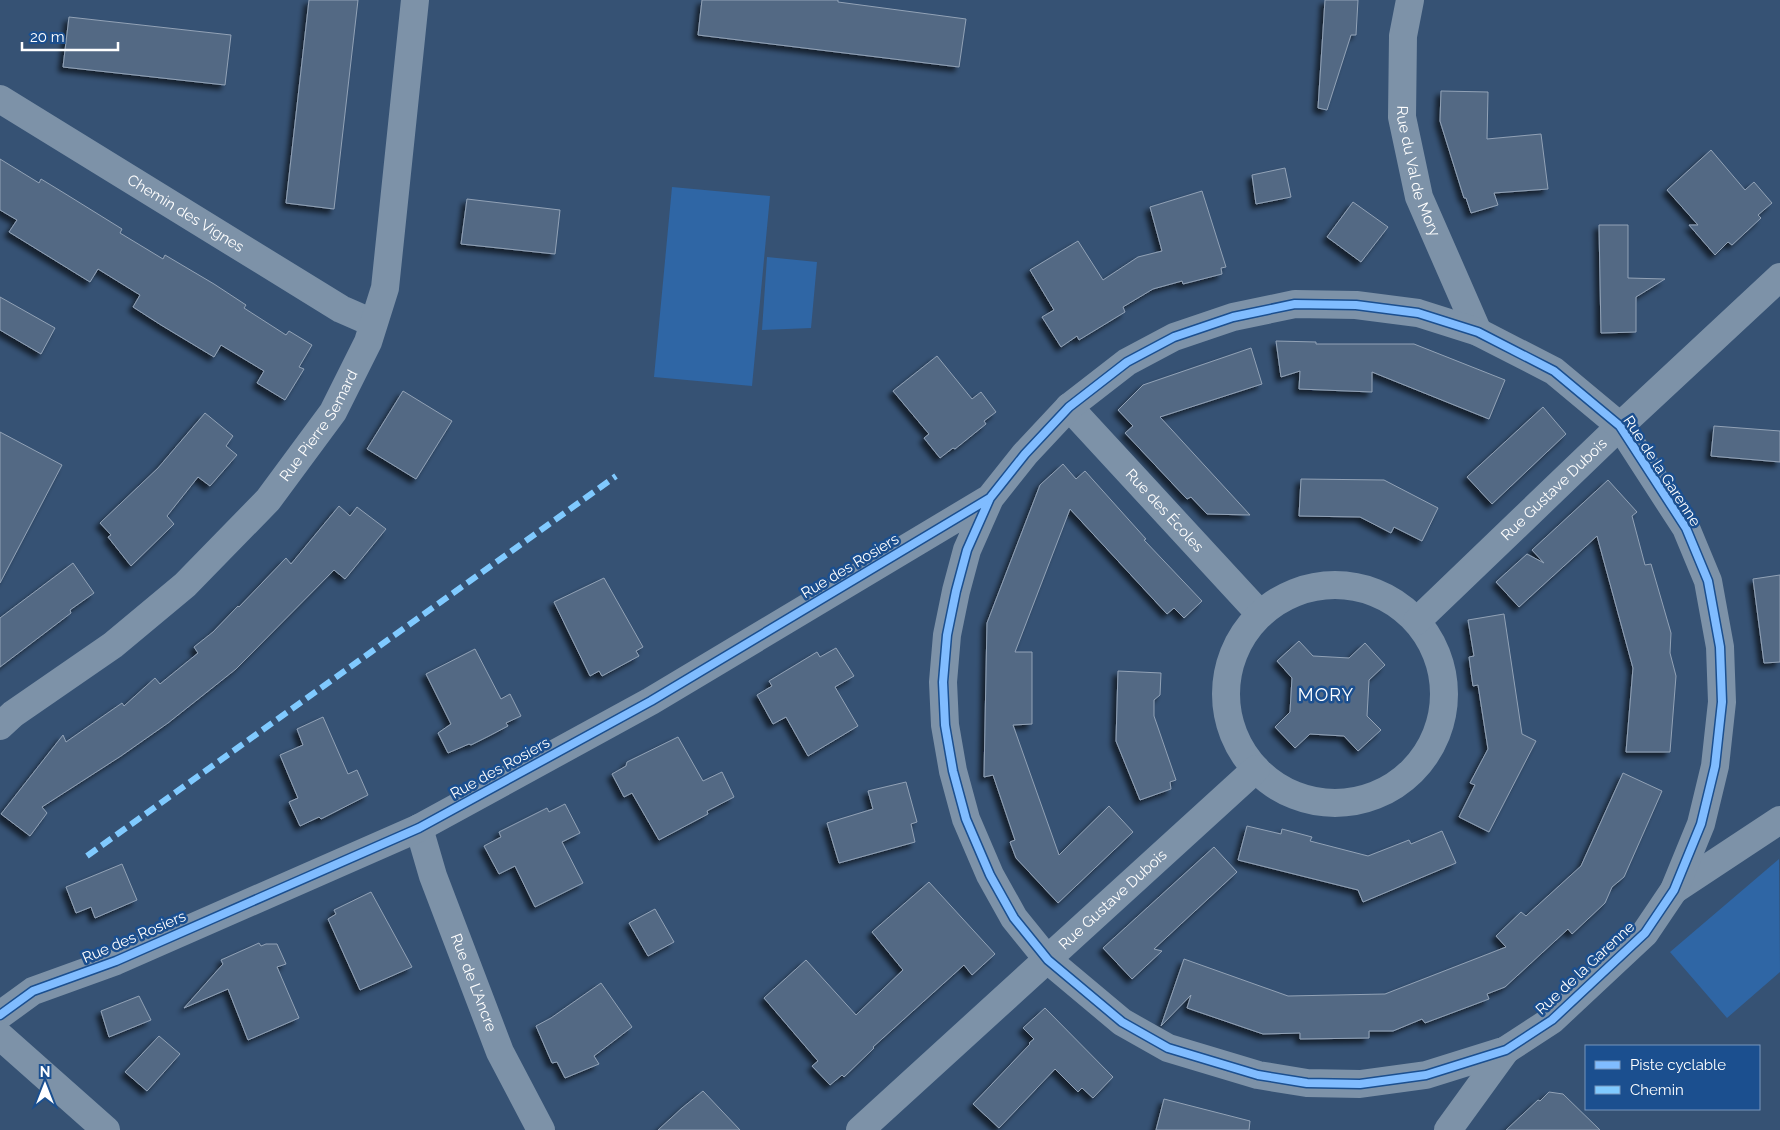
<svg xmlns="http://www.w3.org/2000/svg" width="1780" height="1130" font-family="Raleway,sans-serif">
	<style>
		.green { fill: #2f66a5 }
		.building { fill: #526984; stroke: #92a2b6; filter: url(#shadow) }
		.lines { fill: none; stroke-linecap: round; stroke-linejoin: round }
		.minor { stroke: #7d92a8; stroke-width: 28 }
		.quiet { stroke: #80caff; stroke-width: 6; stroke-dasharray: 12 6; stroke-linecap: butt }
		.cycleway-casing { stroke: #1b4f8f; stroke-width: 11 }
		.cycleway { stroke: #80bcff; stroke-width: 8 }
		.labels { text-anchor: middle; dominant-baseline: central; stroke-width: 5; stroke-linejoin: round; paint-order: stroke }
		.street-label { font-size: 15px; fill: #fff; stroke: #1b4f8f }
		.quarter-label { font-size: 18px; letter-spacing: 1px; fill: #fff; stroke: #1b4f8f }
	</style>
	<defs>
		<filter id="shadow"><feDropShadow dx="-4.5" dy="4.5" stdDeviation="2.5" flood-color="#0009"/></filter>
	</defs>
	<rect width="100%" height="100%" fill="#365274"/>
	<path class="green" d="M 672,187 L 770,196 L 752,386 L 654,377 Z
		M 767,257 L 817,262 L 811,328 L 762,330 Z
		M 1779,859 L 1780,972 L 1727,1018 L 1670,952 Z"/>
	<path class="building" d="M 309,0 L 358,0 L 334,209 L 286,203 Z
		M 702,0 L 838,0 L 838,2 L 966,19 L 959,67 L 698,35 Z
		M 1325,0 L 1358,0 L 1356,35 L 1351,35 L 1327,110 L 1318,108 Z
		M 69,17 L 231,35 L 225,85 L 63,67 Z
		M 1441,91 L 1488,92 L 1487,139 L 1541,134 L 1548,189 L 1494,193 L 1498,205 L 1471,213 L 1466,198 L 1464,198 L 1440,121 Z
		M 1711,150 L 1745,190 L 1754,182 L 1772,203 L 1758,215 L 1761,218 L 1746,232 L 1732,245 L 1728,242 L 1715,255 L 1689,225 L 1698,225 L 1667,190 Z
		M 0,159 L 39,183 L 41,179 L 64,193 L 122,229 L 120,233 L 163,259 L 165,255 L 214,284 L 246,305 L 244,308 L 286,335 L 289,331 L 312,345 L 299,367 L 304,369 L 285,400 L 257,383 L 264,371 L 221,345 L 214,357 L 161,325 L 133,307 L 140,295 L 98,269 L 90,282 L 9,232 L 17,220 L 0,210 Z
		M 1285,168 L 1291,197 L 1256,204 L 1252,175 Z
		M 1202,191 L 1226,267 L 1221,268 L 1222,274 L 1183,284 L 1182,281 L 1153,289 L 1123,307 L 1125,312 L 1079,340 L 1077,336 L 1061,347 L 1042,317 L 1054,310 L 1030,270 L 1078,241 L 1103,280 L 1138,257 L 1162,251 L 1150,207 Z
		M 467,199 L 560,210 L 555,254 L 461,244 Z
		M 1353,202 L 1388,227 L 1361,262 L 1327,237 Z
		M 1599,225 L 1628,225 L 1628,278 L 1665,279 L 1636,297 L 1636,332 L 1601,333 Z
		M 0,297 L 55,328 L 41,354 L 0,330 Z
		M 1276,341 L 1316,342 L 1316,344 L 1414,344 L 1505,380 L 1489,419 L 1372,372 L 1372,392 L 1299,389 L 1300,371 L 1281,377 Z
		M 1251,348 L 1262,384 L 1160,417 L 1250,515 L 1207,514 L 1191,497 L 1187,499 L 1125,433 L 1133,426 L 1118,410 L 1143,385 Z
		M 937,356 L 972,399 L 981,392 L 996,412 L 984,421 L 986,424 L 955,449 L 953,448 L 940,458 L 924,438 L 929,434 L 893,391 Z
		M 403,391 L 452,421 L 416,479 L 367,449 Z
		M 1543,407 L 1566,434 L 1492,504 L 1467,477 Z
		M 205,413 L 233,436 L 226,446 L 237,455 L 210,486 L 198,477 L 167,516 L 174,524 L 131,566 L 108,537 L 111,535 L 100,523 L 158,468 Z
		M 1714,426 L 1780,431 L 1780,462 L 1711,456 Z
		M 0,432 L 62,465 L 0,583 Z
		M 1063,464 L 1076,479 L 1085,471 L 1146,539 L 1144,540 L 1202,601 L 1184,618 L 1174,608 L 1167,614 L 1070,509 L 1015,652 L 1032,652 L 1032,724 L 1013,725 L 1059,855 L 1109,806 L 1133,832 L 1058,903 L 1016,858 L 1010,842 L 1015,840 L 993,775 L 984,777 L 987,623 L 1040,485 Z
		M 1301,479 L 1384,480 L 1438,508 L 1422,541 L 1394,527 L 1391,533 L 1360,517 L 1299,516 Z
		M 1608,480 L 1637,512 L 1632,516 L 1645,565 L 1651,564 L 1671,633 L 1670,653 L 1676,676 L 1670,752 L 1626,752 L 1633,668 L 1597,536 L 1519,607 L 1496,582 L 1527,554 L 1544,563 L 1532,550 Z
		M 339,506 L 350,516 L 357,507 L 386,529 L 345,579 L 334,570 L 236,669 L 168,723 L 121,756 L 42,807 L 47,813 L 30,836 L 1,814 L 63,735 L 66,742 L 122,703 L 124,706 L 155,678 L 160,684 L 198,653 L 194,647 L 213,632 L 238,606 L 239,607 L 286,558 L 291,564 Z
		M 73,563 L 94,593 L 70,610 L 71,613 L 0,667 L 0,618 Z
		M 1780,575 L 1780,662 L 1764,663 L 1753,579 Z
		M 604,578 L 643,647 L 636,651 L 639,656 L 602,676 L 599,671 L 590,676 L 554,602 Z
		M 1504,614 L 1522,734 L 1536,741 L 1489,832 L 1459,817 L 1475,785 L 1470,783 L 1488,749 L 1478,685 L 1473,686 L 1471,672 L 1469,657 L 1474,656 L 1468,620 Z
		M 1299,641 L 1313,656 L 1349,658 L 1365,643 L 1385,665 L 1369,680 L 1367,716 L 1381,730 L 1358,751 L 1344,736 L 1310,734 L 1295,748 L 1275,727 L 1290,712 L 1292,678 L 1277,661 Z
		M 836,648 L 854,676 L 835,687 L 858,726 L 808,756 L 786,717 L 773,724 L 757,695 L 772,686 L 769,681 L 817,652 L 820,657 Z
		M 475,649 L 501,699 L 510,694 L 521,716 L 506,723 L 508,726 L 489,736 L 471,745 L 469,744 L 448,753 L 438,733 L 451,724 L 426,674 Z
		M 1118,671 L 1161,673 L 1160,695 L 1154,700 L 1154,716 L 1176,780 L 1170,782 L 1171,789 L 1140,800 L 1116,741 Z
		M 323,717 L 348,774 L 357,770 L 368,795 L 321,819 L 319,817 L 300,826 L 289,802 L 298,798 L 280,755 L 303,745 L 297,729 Z
		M 678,737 L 703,781 L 722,772 L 734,797 L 707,811 L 708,814 L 659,840 L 632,793 L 624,797 L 612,774 L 626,766 L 627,762 Z
		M 1623,773 L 1662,791 L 1624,877 L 1612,887 L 1605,903 L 1572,934 L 1568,929 L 1505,987 L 1487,994 L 1489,999 L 1425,1023 L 1422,1019 L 1393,1031 L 1369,1031 L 1369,1038 L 1300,1039 L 1300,1033 L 1263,1034 L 1187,1008 L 1191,995 L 1161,1026 L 1184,959 L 1288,996 L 1385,994 L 1506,947 L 1496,936 L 1521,912 L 1526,916 L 1581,866 Z
		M 906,782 L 917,822 L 911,824 L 915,842 L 839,863 L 827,823 L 873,809 L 868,791 Z
		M 565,804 L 580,833 L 562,842 L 583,883 L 535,907 L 515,866 L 499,874 L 484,846 L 501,837 L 499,832 L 547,808 L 549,812 Z
		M 1247,826 L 1281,834 L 1282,829 L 1312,837 L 1310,841 L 1368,856 L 1409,840 L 1411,844 L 1442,831 L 1456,863 L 1363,902 L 1358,890 L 1238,860 Z
		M 1214,847 L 1237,872 L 1154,949 L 1162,951 L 1132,979 L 1103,948 Z
		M 122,864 L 137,900 L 95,918 L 91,907 L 76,913 L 66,887 Z
		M 929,882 L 995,954 L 972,975 L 964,965 L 873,1047 L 874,1048 L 844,1077 L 842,1075 L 830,1085 L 812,1066 L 818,1061 L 764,998 L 806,960 L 856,1015 L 903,970 L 872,932 Z
		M 371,892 L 412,967 L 360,990 L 328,919 L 336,914 L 334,910 Z
		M 655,909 L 674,942 L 648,956 L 629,923 Z
		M 259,943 L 261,946 L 266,944 L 277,944 L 286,964 L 277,967 L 299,1018 L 248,1040 L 228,989 L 184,1008 L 223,964 L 221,960 Z
		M 601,983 L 632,1027 L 594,1056 L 599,1064 L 565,1078 L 557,1062 L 552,1063 L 536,1026 L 551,1018 Z
		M 139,996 L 151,1020 L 109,1037 L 101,1011 Z
		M 1045,1008 L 1113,1077 L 1093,1098 L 1082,1088 L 1078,1092 L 1055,1069 L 999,1128 L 973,1104 L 1030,1044 L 1029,1043 L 1034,1039 L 1023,1028 Z
		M 159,1036 L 180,1054 L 147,1091 L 125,1072 Z
		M 703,1091 L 740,1130 L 658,1130 L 682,1108 Z
		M 1549,1092 L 1563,1094 L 1600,1130 L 1506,1130 L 1538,1100 L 1540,1101 Z
		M 1164,1099 L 1250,1121 L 1249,1130 L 1156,1130 Z"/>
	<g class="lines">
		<g class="minor">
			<path id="s1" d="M 1410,0 L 1403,36 L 1402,117 L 1419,197 L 1478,332"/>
			<path id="s2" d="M 0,99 L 341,309 L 373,323"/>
			<path id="s3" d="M 1069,407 L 1260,614"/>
			<circle cx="1335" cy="694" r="109"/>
			<path id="s4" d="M 1417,621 L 1620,426 L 1780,277"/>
			<path id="s5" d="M 0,726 L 13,714 L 113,645 L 185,585 L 268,500 L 333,412 L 368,342 L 385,288 L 415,0"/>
			<path id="s6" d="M 419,828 L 433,876 L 500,1052 L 541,1130"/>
			<path d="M 1674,890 L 1780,820"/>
			<path d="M 0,1015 L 33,991 L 116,961 L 419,828 L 651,701 L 990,498 L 1025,454 L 1069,407 L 1127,362 L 1174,337 L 1233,317 L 1295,304 L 1356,305 L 1418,313 L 1478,332 L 1554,371 L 1620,426 L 1686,528 L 1708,581 L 1720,647 L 1722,702 L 1715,766 L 1701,824 L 1674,890 L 1645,933 L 1552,1020 L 1506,1050 L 1426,1075 L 1360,1084 L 1307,1083 L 1258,1075 L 1168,1048 L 1122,1022 L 1048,960 L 1014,918 L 990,875 L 966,819 L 953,771 L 945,725 L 943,682 L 947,635 L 956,591 L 967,550 L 990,498"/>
			<path d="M 0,1036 L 106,1130"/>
			<path id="s7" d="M 860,1130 L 1256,769"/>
			<path d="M 1448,1130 L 1506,1050"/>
		</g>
		<path class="quiet" d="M 87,856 L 616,476"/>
		<g class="cycleway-casing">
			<path id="cycleway" d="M 0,1015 L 33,991 L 116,961 L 419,828 L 651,701 L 990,498 L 1025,454 L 1069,407 L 1127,362 L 1174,337 L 1233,317 L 1295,304 L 1356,305 L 1418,313 L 1478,332 L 1554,371 L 1620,426 L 1686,528 L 1708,581 L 1720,647 L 1722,702 L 1715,766 L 1701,824 L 1674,890 L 1645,933 L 1552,1020 L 1506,1050 L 1426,1075 L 1360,1084 L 1307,1083 L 1258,1075 L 1168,1048 L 1122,1022 L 1048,960 L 1014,918 L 990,875 L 966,819 L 953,771 L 945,725 L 943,682 L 947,635 L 956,591 L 967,550 L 990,498"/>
		</g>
		<use href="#cycleway" class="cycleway"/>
	</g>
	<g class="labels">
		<g class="street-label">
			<text stroke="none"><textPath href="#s1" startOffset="174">Rue du Val de Mory</textPath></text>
			<text stroke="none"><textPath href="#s2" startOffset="218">Chemin des Vignes</textPath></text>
			<text stroke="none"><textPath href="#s5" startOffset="442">Rue Pierre Semard</textPath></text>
			<text transform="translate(1662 471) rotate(57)">Rue de la Garenne</text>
			<text stroke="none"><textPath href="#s4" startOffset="190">Rue Gustave Dubois</textPath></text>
			<text stroke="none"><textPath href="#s3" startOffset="141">Rue des Écoles</textPath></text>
			<text transform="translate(850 566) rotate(-31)">Rue des Rosiers</text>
			<text transform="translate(500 768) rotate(-29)">Rue des Rosiers</text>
			<text stroke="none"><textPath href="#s7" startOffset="342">Rue Gustave Dubois</textPath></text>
			<text transform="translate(134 937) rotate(-23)">Rue des Rosiers</text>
			<text transform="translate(1585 968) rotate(-43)">Rue de la Garenne</text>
			<text stroke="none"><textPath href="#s6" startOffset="164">Rue de L'Ancre</textPath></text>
		</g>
		<g class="quarter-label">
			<text x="1326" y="694">MORY</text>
		</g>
	</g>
	<rect x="1585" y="1045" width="175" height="65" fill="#1b4f8f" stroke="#7695bc"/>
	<rect x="1595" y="1061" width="25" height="8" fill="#80bcff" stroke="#7695bc"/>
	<text x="1630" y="1070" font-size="15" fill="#ffffff">Piste cyclable</text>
	<rect x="1595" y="1086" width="25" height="8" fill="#80caff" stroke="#7695bc"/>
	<text x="1630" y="1095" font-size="15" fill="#ffffff">Chemin</text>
	<g transform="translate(45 1085)" stroke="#1b4f8f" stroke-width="4" paint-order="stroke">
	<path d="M0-4L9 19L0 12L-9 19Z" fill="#ffffff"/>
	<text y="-8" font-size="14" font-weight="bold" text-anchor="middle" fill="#ffffff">N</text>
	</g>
	<path d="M22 42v8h96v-8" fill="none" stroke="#ffffff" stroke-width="2.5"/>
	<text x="30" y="42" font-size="15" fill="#ffffff" stroke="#1b4f8f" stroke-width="4" paint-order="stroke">20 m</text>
</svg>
